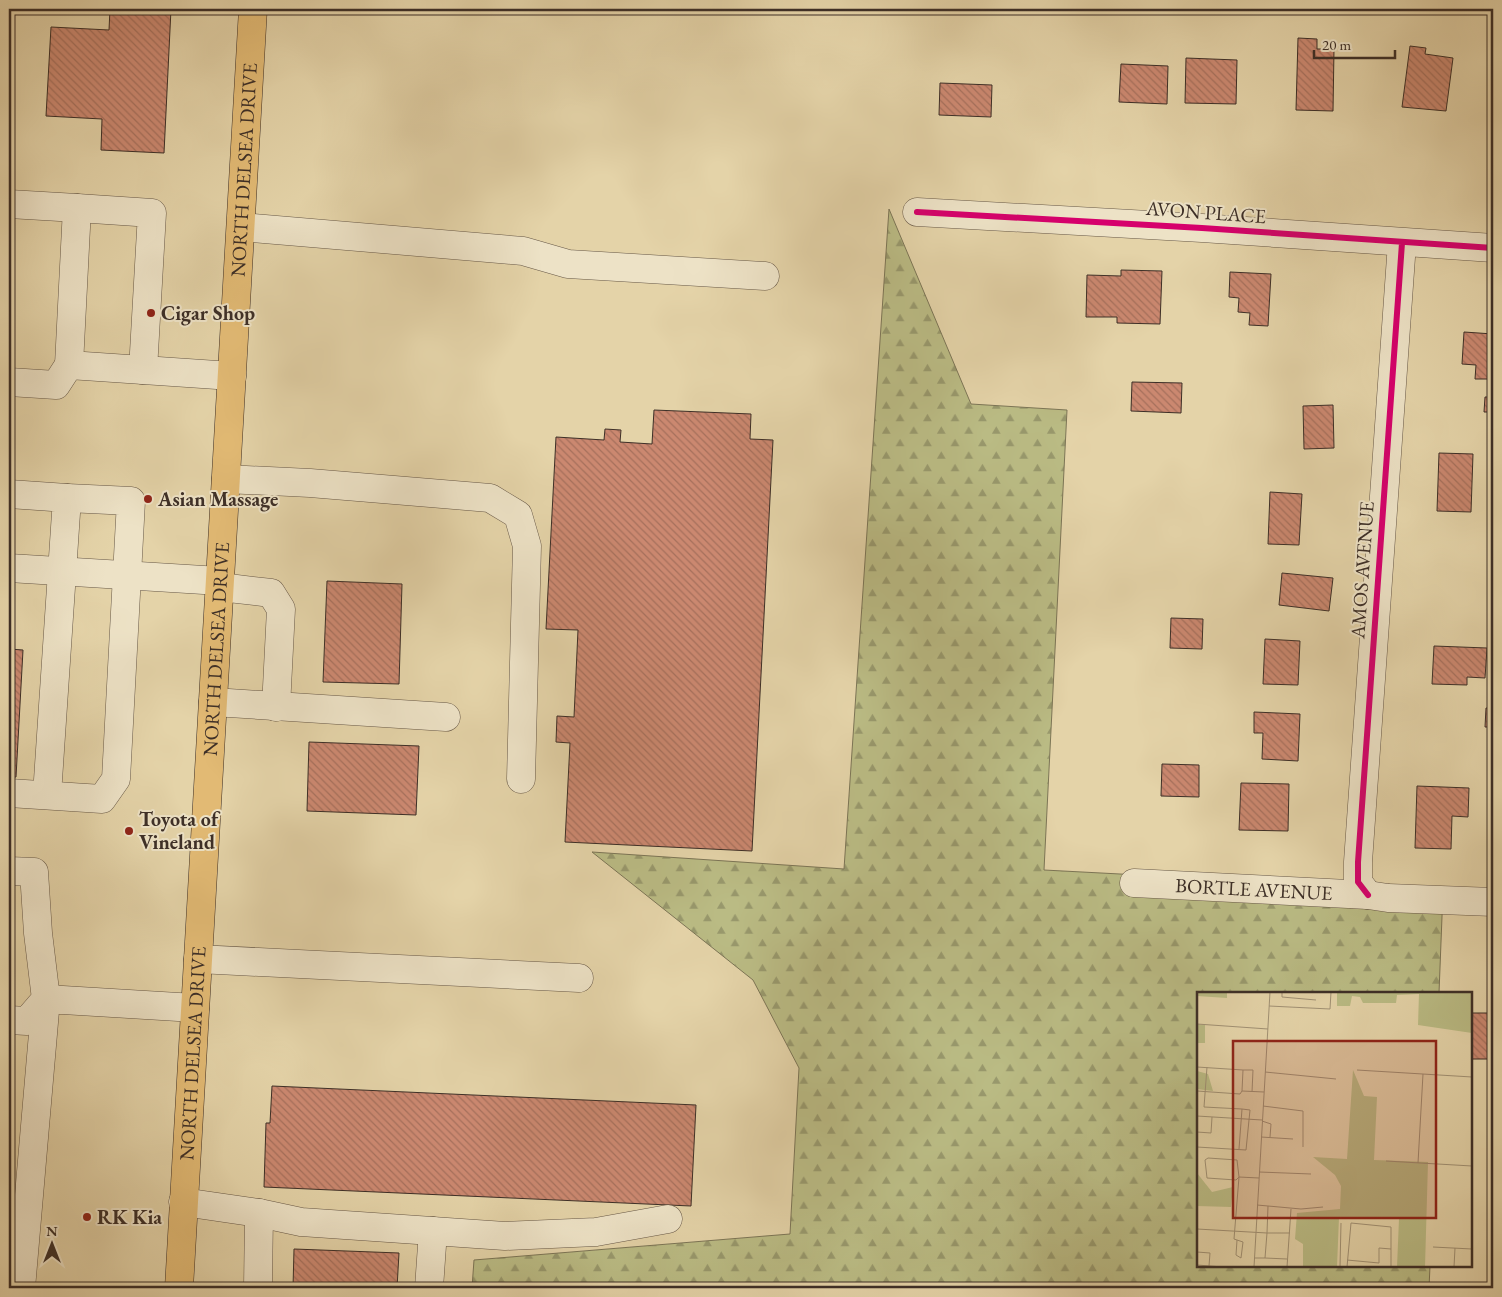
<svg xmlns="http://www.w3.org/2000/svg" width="1502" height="1297" font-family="'EB Garamond',serif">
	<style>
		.forest { fill: url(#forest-firs); stroke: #7c7556 }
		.building { fill: url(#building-back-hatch); stroke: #3d2f27 }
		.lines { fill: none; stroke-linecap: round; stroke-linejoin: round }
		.minor-casing { stroke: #675847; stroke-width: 29 }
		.major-casing { stroke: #3d2f27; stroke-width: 29 }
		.minor { stroke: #ede2c6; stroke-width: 28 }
		.major { stroke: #e2ba74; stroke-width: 28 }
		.cycleway-casing { stroke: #ede2c6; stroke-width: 9 }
		.cycleway { stroke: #d6006c; stroke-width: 6 }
		.poi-dot { fill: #8f2418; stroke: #ede2c6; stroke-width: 2 }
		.labels { text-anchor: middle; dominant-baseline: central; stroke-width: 4; stroke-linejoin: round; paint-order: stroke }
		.street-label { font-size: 20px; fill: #3d2f27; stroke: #ede2c6 }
		.poi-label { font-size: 20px; font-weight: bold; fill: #3d2f27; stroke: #ede2c6; text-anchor: start }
		.inset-road { fill: none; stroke: #a19174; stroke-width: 1 }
		.view { fill: #8f2418; fill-opacity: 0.15; stroke: #8f2418; stroke-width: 2.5 }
		.inset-edge { fill: none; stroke: #3d2f27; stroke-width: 2.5 }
	</style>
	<defs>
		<pattern id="forest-firs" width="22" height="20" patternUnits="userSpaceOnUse" patternTransform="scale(1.25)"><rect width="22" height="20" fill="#babb84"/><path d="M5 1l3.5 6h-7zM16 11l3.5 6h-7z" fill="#98986c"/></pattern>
		<pattern id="building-back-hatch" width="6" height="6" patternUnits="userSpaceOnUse" patternTransform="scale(1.25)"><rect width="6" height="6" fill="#cb8870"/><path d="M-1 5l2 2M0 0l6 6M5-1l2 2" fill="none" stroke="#a6705c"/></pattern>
	</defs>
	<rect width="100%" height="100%" fill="#e4d3a8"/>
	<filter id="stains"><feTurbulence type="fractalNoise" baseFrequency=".004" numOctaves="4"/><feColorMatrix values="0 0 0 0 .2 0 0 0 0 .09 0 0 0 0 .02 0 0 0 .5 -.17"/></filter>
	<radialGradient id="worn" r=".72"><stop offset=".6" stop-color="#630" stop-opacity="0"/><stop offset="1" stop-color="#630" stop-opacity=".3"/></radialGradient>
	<path class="forest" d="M 889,209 L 971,404 L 1067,410 L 1044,870 L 1443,891 L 1439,993 L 1198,993 L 1198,1266 L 1430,1266 L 1429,1288 L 472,1288 L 474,1260 L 790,1234 L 799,1068 L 753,980 L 592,852 L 844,869 Z"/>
	<path class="building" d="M 110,9 L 171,9 L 164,153 L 101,150 L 102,119 L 46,116 L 51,27 L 109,30 Z
		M 329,9 L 406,9 L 406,12 Z
		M 1298,38 L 1317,39 L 1317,49 L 1334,49 L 1333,111 L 1296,110 Z
		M 1410,46 L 1426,48 L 1425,54 L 1453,58 L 1446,111 L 1402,107 Z
		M 1186,58 L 1237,60 L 1236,104 L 1185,103 Z
		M 1121,64 L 1168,66 L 1167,104 L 1119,102 Z
		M 940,83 L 992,85 L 991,117 L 939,115 Z
		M 1121,270 L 1162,271 L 1160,324 L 1117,323 L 1117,317 L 1086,317 L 1087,275 L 1121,276 Z
		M 1230,272 L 1271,274 L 1268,326 L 1249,325 L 1250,313 L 1238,312 L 1239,298 L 1229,297 Z
		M 1464,332 L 1493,334 L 1493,379 L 1475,379 L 1476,365 L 1462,364 Z
		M 1132,382 L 1182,383 L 1181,413 L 1131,411 Z
		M 1485,397 L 1493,397 L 1493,412 L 1484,412 Z
		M 1333,405 L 1334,448 L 1304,449 L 1303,406 Z
		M 654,410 L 751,414 L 750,439 L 773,440 L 752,851 L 565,842 L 570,743 L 556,742 L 557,716 L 574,717 L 578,630 L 546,629 L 556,437 L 604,440 L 605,429 L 621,430 L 620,442 L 652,444 Z
		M 1439,453 L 1473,454 L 1471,512 L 1437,511 Z
		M 1270,492 L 1302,494 L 1299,545 L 1268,544 Z
		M 1282,573 L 1333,578 L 1329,611 L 1279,605 Z
		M 327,581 L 402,584 L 399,684 L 323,682 Z
		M 1171,618 L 1203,619 L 1202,649 L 1170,648 Z
		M 1265,639 L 1300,641 L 1298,685 L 1263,684 Z
		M 1434,646 L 1487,648 L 1485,678 L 1467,677 L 1467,685 L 1432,684 Z
		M 9,649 L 23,650 L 16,777 L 9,777 Z
		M 1486,708 L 1493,708 L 1493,727 L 1485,727 Z
		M 1254,712 L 1300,714 L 1298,761 L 1262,759 L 1263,733 L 1254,733 Z
		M 309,742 L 419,746 L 416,815 L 307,811 Z
		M 1162,764 L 1199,765 L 1199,797 L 1161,796 Z
		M 1241,783 L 1289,784 L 1288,831 L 1239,830 Z
		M 1417,786 L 1469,788 L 1468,817 L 1452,816 L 1451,849 L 1415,848 Z
		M 1472,1013 L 1493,1013 L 1493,1059 L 1471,1059 Z
		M 272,1086 L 696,1105 L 691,1206 L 264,1187 L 266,1123 L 270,1123 Z
		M 294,1249 L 399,1253 L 397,1288 L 293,1288 Z"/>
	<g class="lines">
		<g class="minor-casing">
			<g id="minor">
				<path d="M 9,204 L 77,208 L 69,365 L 232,376"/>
				<path d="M 77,208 L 152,213 L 143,370"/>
				<path d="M 917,212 L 1202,228 L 1493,248"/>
				<path d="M 241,227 L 523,251 L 568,264 L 765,276"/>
				<path d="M 9,382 L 56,385 L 69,365"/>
				<path d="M 226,479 L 310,483 L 490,498 L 518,515 L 527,546 L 521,779"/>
				<path d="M 9,494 L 67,498 L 47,795"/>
				<path d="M 9,568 L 220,581"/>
				<path d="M 220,587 L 271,593 L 281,609 L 276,707"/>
				<path d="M 213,702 L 446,717"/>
				<path d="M 9,793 L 102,799 L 116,779 L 131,501 L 67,498"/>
				<path d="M 9,871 L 34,872 L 38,933 L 46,999 L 27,1021 L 9,1020"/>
				<path id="s1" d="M 1134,883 L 1368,895 L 1388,898 L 1493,902"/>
				<path d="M 1368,895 L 1358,882 L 1358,862 L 1402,243"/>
				<path d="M 198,959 L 579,978"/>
				<path d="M 183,1202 L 259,1213 L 301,1222 L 505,1236 L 596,1232 L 668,1219"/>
				<path d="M 21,1288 L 46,999 L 195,1008"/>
				<path d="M 258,1288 L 259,1213"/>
				<path d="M 429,1288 L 433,1231"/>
			</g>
		</g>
		<g class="major-casing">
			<g id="major">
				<path id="s2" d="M 179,1288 L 253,9"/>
			</g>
		</g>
		<use href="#minor" class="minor"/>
		<use href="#major" class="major"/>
		<g class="cycleway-casing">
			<path id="cycleway" d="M 917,212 L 1202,228 L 1493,248
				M 1368,895 L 1358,882 L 1358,862 L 1402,243"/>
		</g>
		<use href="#cycleway" class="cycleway"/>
	</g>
	<g class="poi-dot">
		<circle cx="151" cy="313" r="5"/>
		<circle cx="148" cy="499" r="5"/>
		<circle cx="129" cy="831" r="5"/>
		<circle cx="87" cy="1217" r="5"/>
	</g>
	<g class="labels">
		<g class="street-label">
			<text stroke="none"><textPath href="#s2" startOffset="1120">NORTH DELSEA DRIVE</textPath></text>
			<text transform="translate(1206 212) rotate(4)">AVON PLACE</text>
			<text transform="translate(1362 570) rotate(-86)">AMOS AVENUE</text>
			<text stroke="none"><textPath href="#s2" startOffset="640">NORTH DELSEA DRIVE</textPath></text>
			<text stroke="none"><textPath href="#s1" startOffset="120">BORTLE AVENUE</textPath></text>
			<text stroke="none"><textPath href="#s2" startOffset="235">NORTH DELSEA DRIVE</textPath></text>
		</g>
		<g class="poi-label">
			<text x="161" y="313">Cigar Shop</text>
			<text x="158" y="499">Asian Massage</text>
			<text x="139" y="819">Toyota of<tspan x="139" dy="23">Vineland</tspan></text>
			<text x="97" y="1217">RK Kia</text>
		</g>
	</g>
	<g transform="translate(1197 992)">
		<rect width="275" height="275" fill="#e4d3a8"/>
		<path d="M 0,0 L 30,0 L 30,6 L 0,4 ZM 0,32 L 8,33 L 8,51 L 0,51 ZM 0,79 L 11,82 L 16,99 L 0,97 Z" fill="#babb84"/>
		<path d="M 140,0 L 275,0 L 275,41 L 221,33 L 222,2 L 200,3 L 199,11 L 166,11 L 163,5 L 155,4 L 153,14 L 140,14 ZM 156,78 L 167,104 L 180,105 L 177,168 L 231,170 L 228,275 L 200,275 L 202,227 L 142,225 L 140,275 L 106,275 L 106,252 L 98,247 L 100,221 L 143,217 L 144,194 L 138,183 L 116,165 L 150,167 ZM 0,181 L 15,200 L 36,195 L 34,215 L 0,214 Z" fill="#babb84"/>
		<path class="inset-road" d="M 85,0 L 85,5 L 119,8M 72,14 L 133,17 L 134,0M 0,32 L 71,37M 0,75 L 46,78 L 45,99 L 67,100M 10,75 L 7,115 L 45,117 L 42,157M 46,78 L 56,78 L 55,100M 160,78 L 275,85M 68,80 L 139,87M 0,99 L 43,102 L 45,99M 66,114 L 106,119 L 106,155M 0,124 L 65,128M 65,129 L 74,132 L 73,145M 0,140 L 14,141 L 15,125M 64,145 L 96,147M 0,155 L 49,158 L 53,118 L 45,117M 11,166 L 40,168 L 42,185 L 39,188 L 10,186 L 8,168 ZM 189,169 L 275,174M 221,171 L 226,82M 62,180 L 114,182M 60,213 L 104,217 L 126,215M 0,237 L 70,241 L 71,214M 40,248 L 39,263 L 44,266 L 46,250 L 37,247 L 42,185 L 62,186M 236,255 L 275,257M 0,260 L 13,261 L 12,274M 58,266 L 68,266 L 70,241 L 93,241M 68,266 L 90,267M 150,268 L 182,271 L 182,256 L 194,257M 0,273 L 26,275M 57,275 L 73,0M 90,275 L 94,217M 143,275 L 144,231M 150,275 L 154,231 L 194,235 L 194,275M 257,275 L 258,256"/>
		<path class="view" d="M 36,49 L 239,49 L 239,226 L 36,226 Z"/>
		<rect width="275" height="275" class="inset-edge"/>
	</g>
	<rect width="1502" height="1297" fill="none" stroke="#e4d3a8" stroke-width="30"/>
	<rect x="10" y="10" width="1482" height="1277" fill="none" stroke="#3d2f27" stroke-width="2.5"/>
	<rect x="15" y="15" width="1472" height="1267" fill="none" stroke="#3d2f27"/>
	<g transform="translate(52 1244)" stroke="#ede2c6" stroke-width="4" paint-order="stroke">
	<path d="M0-4L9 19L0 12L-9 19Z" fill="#3d2f27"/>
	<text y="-8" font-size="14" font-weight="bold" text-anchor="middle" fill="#3d2f27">N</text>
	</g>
	<path d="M1314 50v8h81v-8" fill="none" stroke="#3d2f27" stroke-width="2.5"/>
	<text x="1322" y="50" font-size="15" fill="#3d2f27" stroke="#ede2c6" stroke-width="4" paint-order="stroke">20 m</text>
	<rect width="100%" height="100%" filter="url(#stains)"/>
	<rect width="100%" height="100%" fill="url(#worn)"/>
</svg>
